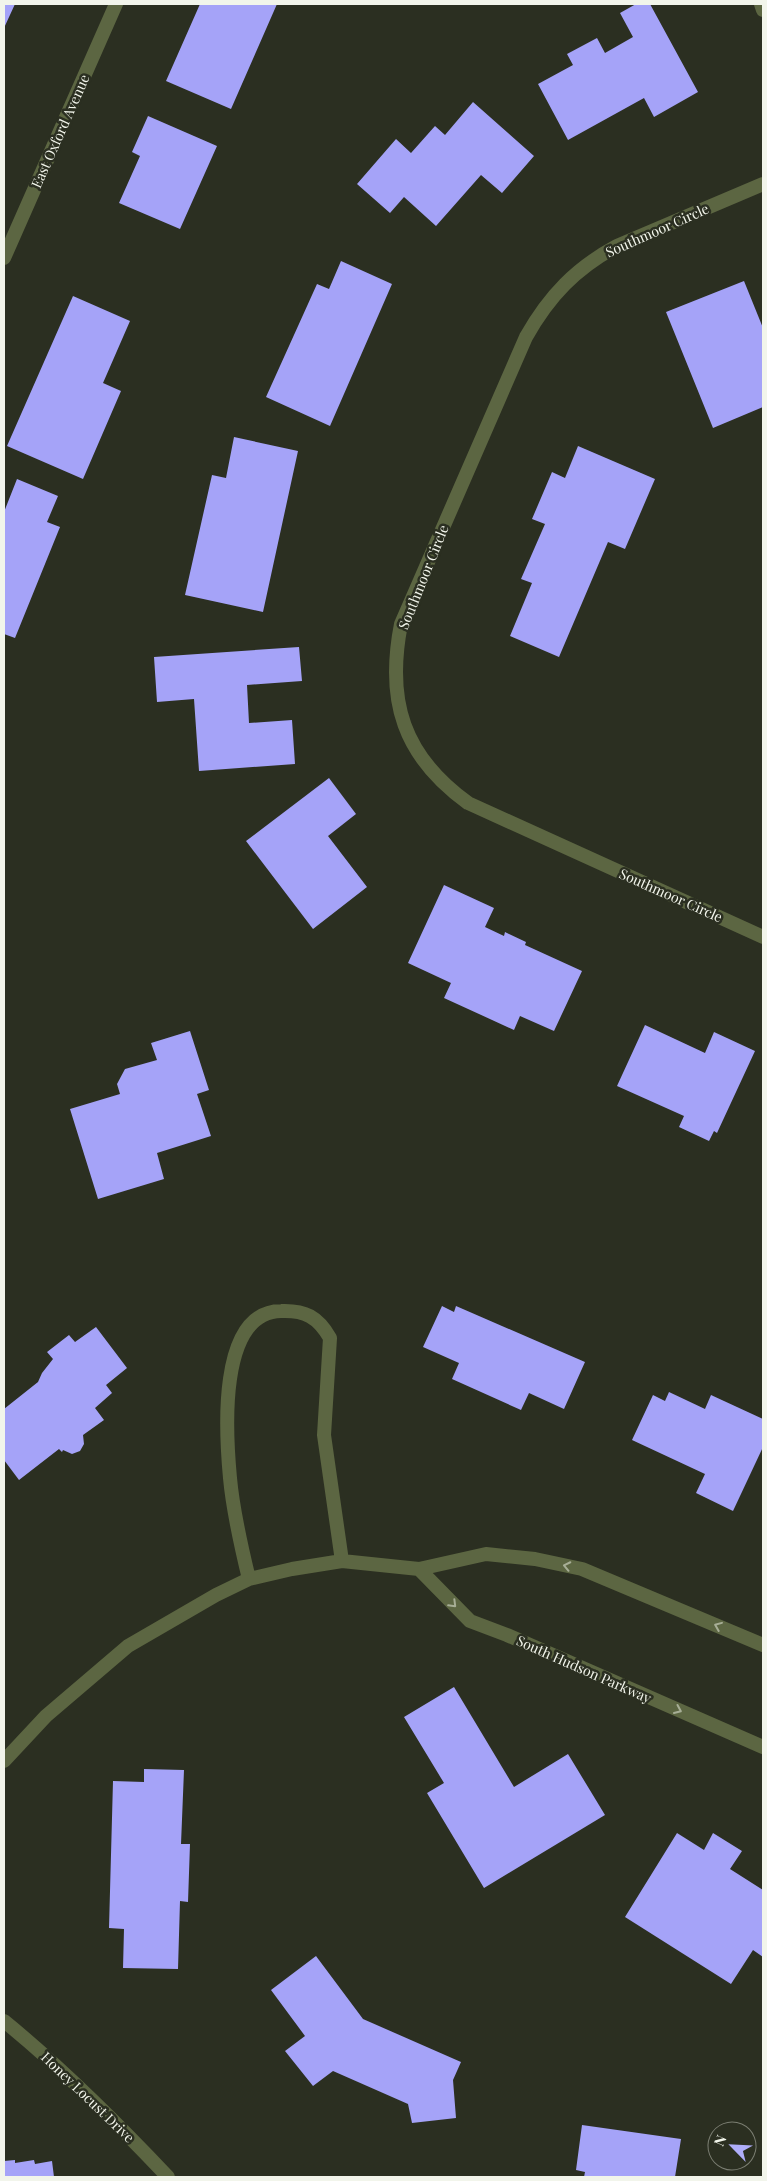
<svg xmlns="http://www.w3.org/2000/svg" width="767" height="2181" font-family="'Playfair Display',serif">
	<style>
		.building { fill: #a5a3f8 }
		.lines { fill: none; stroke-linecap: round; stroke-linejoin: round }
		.minor { stroke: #5c6642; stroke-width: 14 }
		.oneway { stroke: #a7ae96 }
		.labels { text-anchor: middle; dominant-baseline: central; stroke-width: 5; stroke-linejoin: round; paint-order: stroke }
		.street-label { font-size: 14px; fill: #f2f5eb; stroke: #2b2f21 }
	</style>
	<rect width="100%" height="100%" fill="#2b2f21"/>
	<path class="building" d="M 4,4 L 15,4 L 4,28 Z
		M 200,4 L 277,4 L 231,109 L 166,81 Z
		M 636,4 L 650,4 L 698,92 L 654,117 L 644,98 L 568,140 L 538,84 L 573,65 L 567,54 L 597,38 L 605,53 L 633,37 L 620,13 Z
		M 473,102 L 534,156 L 502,193 L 481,175 L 436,226 L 404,197 L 390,213 L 357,184 L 396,139 L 411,153 L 435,126 L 445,135 Z
		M 148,116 L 217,146 L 180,229 L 119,203 L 140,156 L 132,152 Z
		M 341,261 L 392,284 L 330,426 L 266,397 L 317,284 L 329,289 Z
		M 744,281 L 763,328 L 763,407 L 713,428 L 666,312 Z
		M 73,296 L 130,321 L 103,383 L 121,391 L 83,479 L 7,446 Z
		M 234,437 L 298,451 L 263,612 L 185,595 L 212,475 L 226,478 Z
		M 578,446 L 655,479 L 625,549 L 608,542 L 559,657 L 510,636 L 532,583 L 521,579 L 545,524 L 532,519 L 552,472 L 565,478 Z
		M 17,479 L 58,496 L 47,522 L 60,527 L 15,638 L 4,634 L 4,512 Z
		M 299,647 L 302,681 L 247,685 L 249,723 L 292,720 L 295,764 L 199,771 L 194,699 L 157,702 L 154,657 Z
		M 329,778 L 356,814 L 328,836 L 367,887 L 313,929 L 246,841 Z
		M 444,885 L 494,908 L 485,927 L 504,936 L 505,932 L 526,942 L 525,945 L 582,971 L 554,1031 L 520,1016 L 514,1030 L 444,998 L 451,983 L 408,963 Z
		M 645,1025 L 705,1053 L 714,1032 L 755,1051 L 717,1133 L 714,1131 L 709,1141 L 679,1127 L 684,1116 L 617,1086 Z
		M 190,1031 L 209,1090 L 197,1094 L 211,1136 L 157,1153 L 164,1179 L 98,1199 L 70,1109 L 120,1094 L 117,1084 L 125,1069 L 157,1060 L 151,1043 Z
		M 442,1306 L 454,1312 L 456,1306 L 585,1362 L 564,1409 L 529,1393 L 521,1410 L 452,1379 L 459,1363 L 423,1347 Z
		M 96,1327 L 127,1368 L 106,1385 L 112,1393 L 95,1408 L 104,1420 L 83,1435 L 84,1444 L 80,1451 L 72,1454 L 63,1450 L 62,1452 L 59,1449 L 19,1480 L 4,1460 L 4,1409 L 38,1382 L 42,1373 L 53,1359 L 47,1352 L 69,1335 L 75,1342 Z
		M 669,1392 L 705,1409 L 711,1395 L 763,1419 L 763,1447 L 733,1511 L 696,1493 L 705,1474 L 632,1440 L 653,1395 L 665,1401 Z
		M 454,1687 L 514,1787 L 568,1754 L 605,1815 L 484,1888 L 427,1793 L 444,1783 L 404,1717 Z
		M 144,1769 L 184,1770 L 181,1844 L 190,1844 L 188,1902 L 180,1901 L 178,1969 L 123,1968 L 124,1929 L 109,1928 L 113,1781 L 144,1782 Z
		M 677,1833 L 704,1850 L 713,1833 L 742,1851 L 730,1869 L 763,1890 L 763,1957 L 753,1950 L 731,1984 L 625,1917 Z
		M 316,1956 L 363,2019 L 461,2062 L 453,2080 L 456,2118 L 412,2123 L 408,2104 L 333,2071 L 313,2086 L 285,2051 L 305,2036 L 271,1990 Z
		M 582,2125 L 681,2139 L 675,2177 L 584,2177 L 585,2172 L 576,2170 Z
		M 15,2160 L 15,2163 L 34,2160 L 35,2164 L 52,2161 L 54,2177 L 4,2177 L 4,2161 Z"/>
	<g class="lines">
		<path class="minor" d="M 761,4 L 763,10
			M 763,184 L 617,246 C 576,268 549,296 526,337 L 401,624 C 386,701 403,756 468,803 L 763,937
			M 4,258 L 116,4
			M 419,1569 L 470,1621 L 507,1635 L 763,1747
			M 249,1579 C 241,1546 233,1512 230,1478 C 226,1435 217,1312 281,1311 C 305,1310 318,1317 330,1338 L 324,1435 L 342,1561
			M 4,1761 L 46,1716 L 128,1646 L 216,1595 L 249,1579 L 292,1569 L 342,1561 L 419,1569 L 486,1554 L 535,1559 L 582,1569 L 763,1645
			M 4,2021 C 63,2069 116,2122 168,2177"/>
	</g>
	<defs><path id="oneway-chevron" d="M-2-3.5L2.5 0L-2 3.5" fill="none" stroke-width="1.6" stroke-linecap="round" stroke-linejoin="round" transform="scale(1.25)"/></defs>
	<g class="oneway">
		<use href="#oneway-chevron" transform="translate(567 1566) rotate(-168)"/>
		<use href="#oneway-chevron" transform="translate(453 1604) rotate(45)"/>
		<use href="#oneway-chevron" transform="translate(718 1626) rotate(-158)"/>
		<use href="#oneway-chevron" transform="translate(678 1710) rotate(24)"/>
	</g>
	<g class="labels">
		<g class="street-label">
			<text transform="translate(60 131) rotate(-66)">East Oxford Avenue</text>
			<text transform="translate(657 230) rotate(-24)">Southmoor Circle</text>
			<text transform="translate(423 577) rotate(-68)">Southmoor Circle</text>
			<text transform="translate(671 895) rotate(24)">Southmoor Circle</text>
			<text transform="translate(584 1669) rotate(24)">South Hudson Parkway</text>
			<text transform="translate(88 2097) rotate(44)">Honey Locust Drive</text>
		</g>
	</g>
	<rect width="767" height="2181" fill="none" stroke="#f2f5eb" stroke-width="10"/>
	<g transform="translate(732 2146) rotate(294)"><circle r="24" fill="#2b2f21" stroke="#7b7e72"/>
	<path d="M0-4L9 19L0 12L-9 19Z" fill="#afaefa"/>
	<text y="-8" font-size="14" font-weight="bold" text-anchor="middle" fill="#f2f5eb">N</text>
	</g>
</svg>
